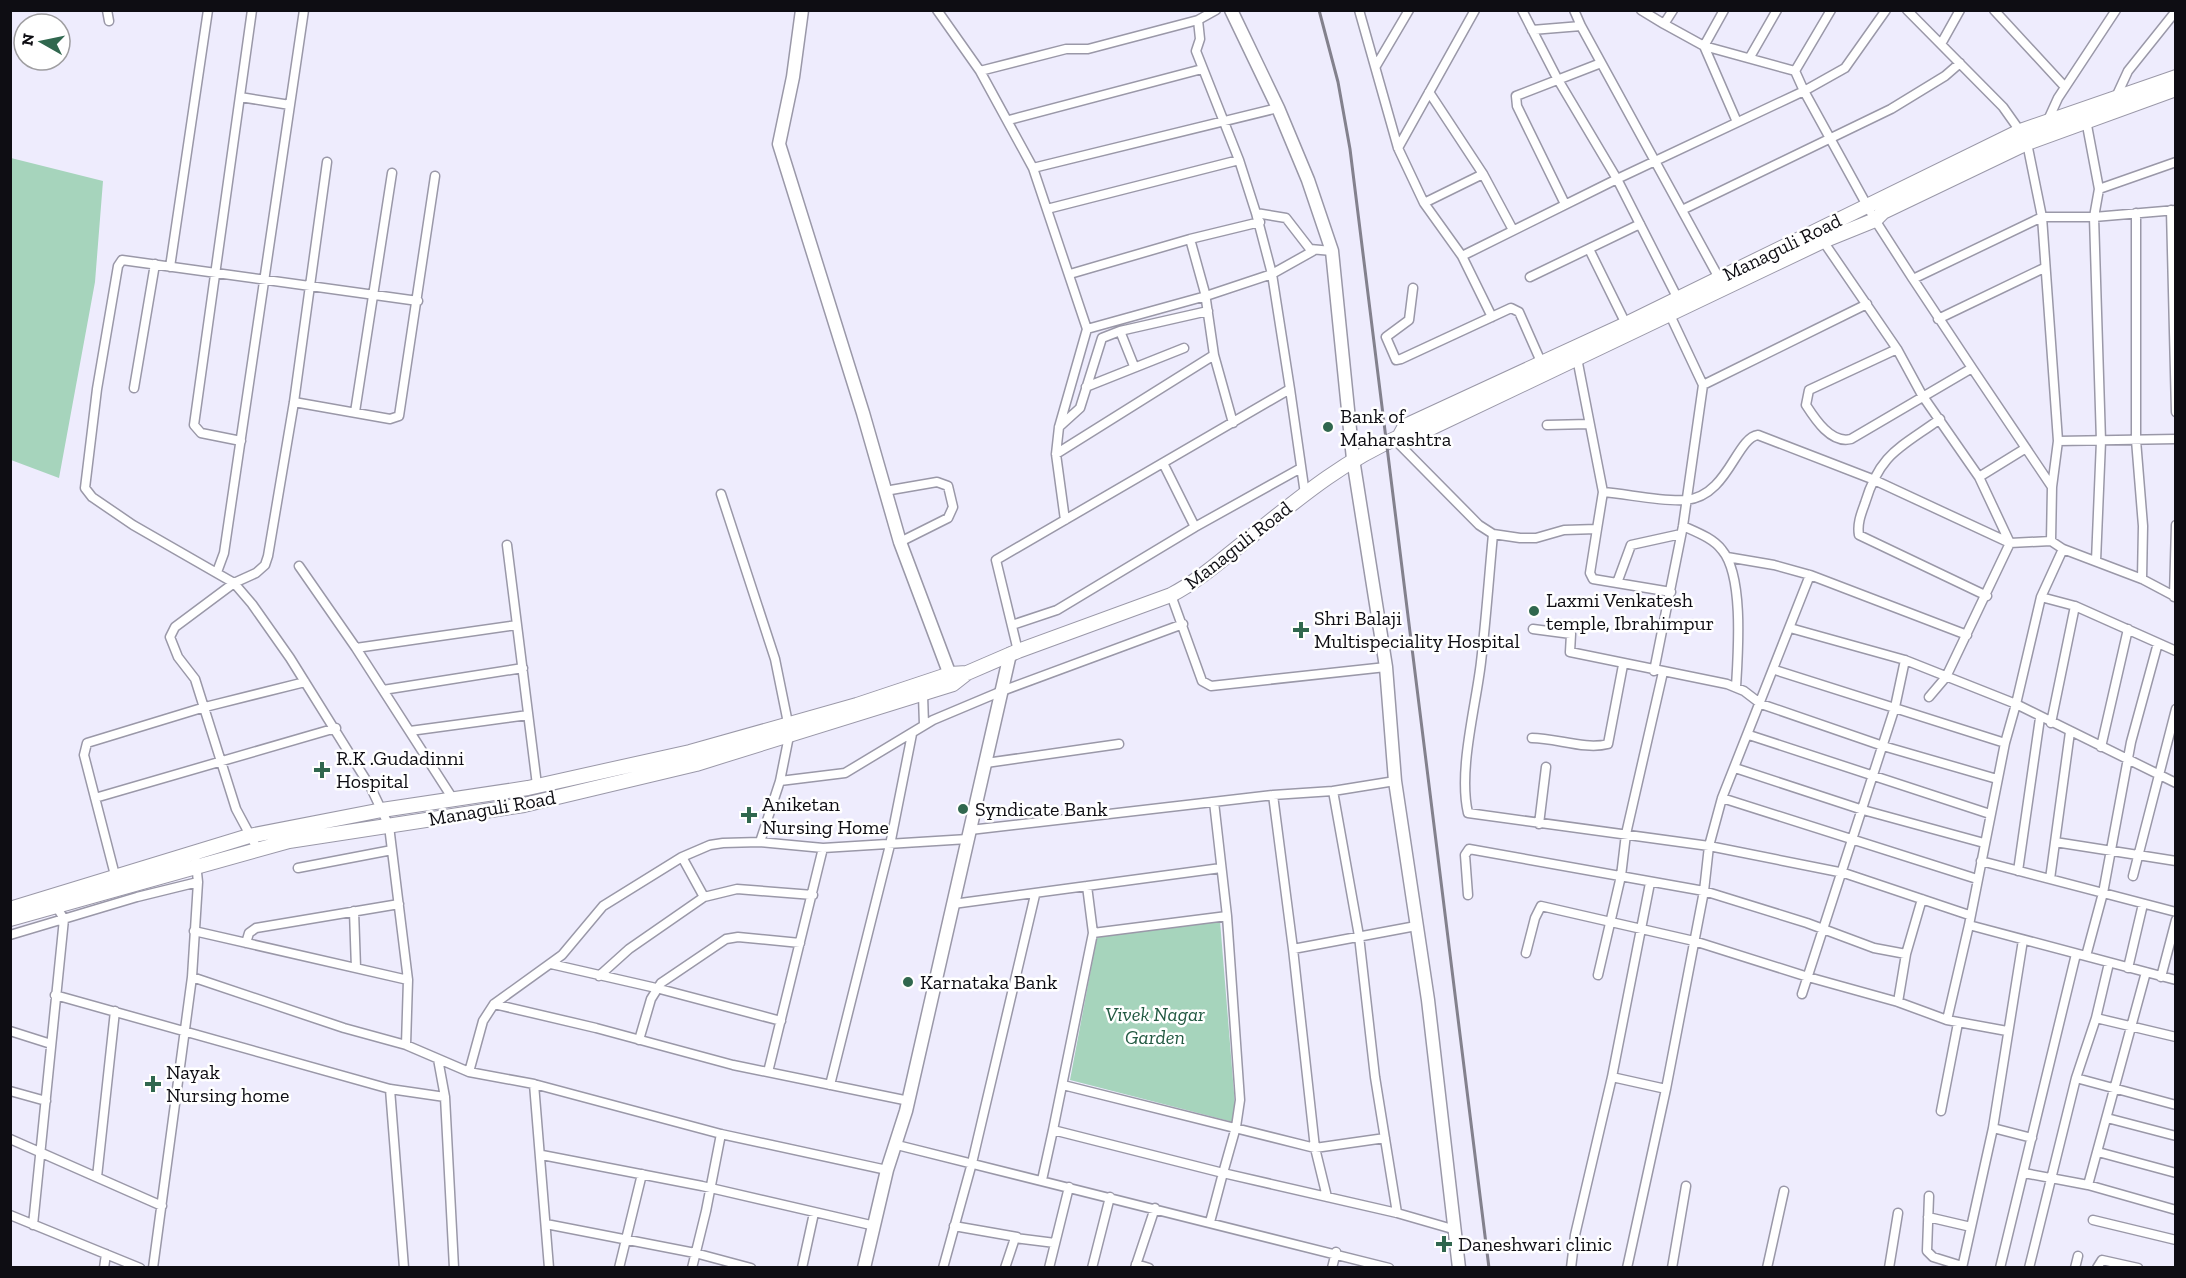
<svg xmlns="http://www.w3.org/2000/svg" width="2186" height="1278" font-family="'Zilla Slab',serif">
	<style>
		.green { fill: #a6d4bc }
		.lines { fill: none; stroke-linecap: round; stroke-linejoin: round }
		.street-casing { stroke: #9a98a8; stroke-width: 11 }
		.secondary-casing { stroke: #9a98a8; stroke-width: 15 }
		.primary-casing { stroke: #9a98a8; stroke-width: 16 }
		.street { stroke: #fff; stroke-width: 8 }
		.secondary { stroke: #fff; stroke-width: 12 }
		.primary { stroke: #fff; stroke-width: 14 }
		.rail { stroke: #83818d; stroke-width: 3 }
		.poi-dot { fill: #30674e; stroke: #fff; stroke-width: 2 }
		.labels { text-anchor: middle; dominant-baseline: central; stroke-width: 5; stroke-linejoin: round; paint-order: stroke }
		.street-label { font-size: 20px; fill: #0e0d13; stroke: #fff }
		.poi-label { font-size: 20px; fill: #0e0d13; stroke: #fff; text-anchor: start }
		.park-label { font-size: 20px; font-style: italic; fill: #215941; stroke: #fff }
	</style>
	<rect width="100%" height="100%" fill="#eeecfd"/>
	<path class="green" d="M 11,158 L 103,181 L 95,282 L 59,478 L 11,460 Z
		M 1220,921 L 1235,1105 L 1233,1122 L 1070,1080 L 1097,937 Z"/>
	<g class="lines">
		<g class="street-casing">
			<path id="street" d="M 107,10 L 109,21
				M 937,10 L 980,71 L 1033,168 L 1087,329 L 1059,427 L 1056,454 L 1065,520
				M 1216,10 L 1198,20 L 1200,39 L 1196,51 L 1239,160
				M 1359,10 L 1398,148 L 1424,203 L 1483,174 L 1429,92
				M 1522,10 L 1557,78 L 1617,179 L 1804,91 L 1845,68 L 1886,10
				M 1641,10 L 1664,24
				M 1673,10 L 1664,24 L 1704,46 L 1795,71
				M 1724,10 L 1704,46 L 1737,122
				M 1831,10 L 1795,71 L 1804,91 L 1875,220 L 1913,279 L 2042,217 L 2094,217 L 2176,210
				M 1907,10 L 2003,107 L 2020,131
				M 1994,10 L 2065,87
				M 1581,26 L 1719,278
				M 1532,30 L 1581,26 L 1574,10
				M 1941,44 L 1960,10
				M 1750,57 L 1777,10
				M 1376,66 L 1409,10
				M 980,71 L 1066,49 L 1088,49 L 1198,20
				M 240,97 L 290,105
				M 2116,97 L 2128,71 L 2176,11
				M 1009,120 L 1202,69
				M 2048,120 L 2058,98 L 2116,10
				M 2086,120 L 2099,189 L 2094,217 L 2101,441 L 2096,561
				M 2027,143 L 2042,217 L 2058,441
				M 1398,148 L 1475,10
				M 1033,168 L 1278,108
				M 1483,174 L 1513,230
				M 2099,189 L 2176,162
				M 1424,203 L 1462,256
				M 1565,204 L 1517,106 L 1516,96 L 1601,63
				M 1047,209 L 1239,160 L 1256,213
				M 1682,210 L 1891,109 L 1945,76 L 1960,63
				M 2171,210 L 2176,412
				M 2136,213 L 2136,440 L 2143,526 L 2142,579
				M 1190,239 L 1205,293 L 1214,355
				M 1823,241 L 1897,349 L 1922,395 L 1979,477 L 2010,543 L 2051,541 L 2063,549 L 2142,579 L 2176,597
				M 1589,249 L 1626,324
				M 170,267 L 208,10
				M 1070,274 L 1190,239 L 1260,222
				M 1530,277 L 1640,224
				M 1413,288 L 1409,320 L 1386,337 L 1396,360 L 1401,359 L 1511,308 L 1519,312 L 1542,364
				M 1492,317 L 1462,256 L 1617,179 L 1678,299
				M 1938,319 L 2044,268
				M 1087,329 L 1206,296 L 1272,274 L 1313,251
				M 1120,331 L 1134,366
				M 1897,349 L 1809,390 L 1806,405 C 1815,419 1831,444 1851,439 L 1972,368 L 1913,279
				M 1577,358 L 1603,492
				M 1972,368 L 2052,487 L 2051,541
				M 1703,385 L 1867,304
				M 1086,387 L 1184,348
				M 134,388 L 155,264
				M 1290,389 L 1272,274 L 1256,213 L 1286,218 L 1310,249 L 1332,251
				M 294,402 L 390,419 L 399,416 L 435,176
				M 355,412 L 392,173
				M 1940,419 C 1900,448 1880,453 1865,503 C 1861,514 1857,524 1859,535 L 1987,596
				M 1547,425 L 1589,424
				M 1059,427 L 1080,408 L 1102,338 L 1120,331 L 1208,311
				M 1395,440 L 1479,525 L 1493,534 L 1520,538 L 1536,538 L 1564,530 L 1597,529 L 1603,492 C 1628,494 1662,502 1686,500 C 1728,496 1736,438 1758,435 L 1872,479 L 2010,543 L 1946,677 L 1929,697
				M 241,441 L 201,433 L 194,425 L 252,10
				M 1056,454 L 1214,355 L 1233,423
				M 1163,463 L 1195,527
				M 1979,477 L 2026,448
				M 2052,487 L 2058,441 L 2176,439
				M 885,491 L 937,482 L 948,486 L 953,507 L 948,518 L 900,542
				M 721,494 L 775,659 L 788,723 L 789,736 L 780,781 L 760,842
				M 1683,526 C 1696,532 1713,538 1722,550 C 1744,576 1738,653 1736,687
				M 1597,529 L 1590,573 L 1593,579 L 1671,592
				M 1493,534 C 1489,577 1486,620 1481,662 C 1476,706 1458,770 1468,813 L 1709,846 L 1844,873 L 1969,915
				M 507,545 L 537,785
				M 2063,549 L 2041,597 L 2016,704 L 2176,783
				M 299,566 L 356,648 L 453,799
				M 217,572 L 224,553 L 304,10
				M 1810,575 L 1967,635
				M 1617,583 L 1631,545 L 1681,534
				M 1171,595 L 1202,681 L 1211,686 L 1386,667
				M 2041,597 L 2075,606 L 2176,651
				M 2174,597 L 2176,525
				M 1012,625 L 1057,610 L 1195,527 L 1301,468
				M 1533,629 L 1571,634 L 1570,652 L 1727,684 L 1744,691 L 1761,704 L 1883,746 L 1997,779
				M 356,648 L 517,625
				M 1018,651 L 996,560 L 1290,389 L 1305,494
				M 1775,670 L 2005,743 L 2016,704 L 1905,660 L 1790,628
				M 1654,671 L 1683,526 L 1703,385 L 1670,315
				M 383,690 L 523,668
				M 923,695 L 924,725
				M 2051,723 L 2075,606
				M 410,731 L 528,715
				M 1749,735 L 1990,814
				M 1532,738 C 1556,738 1585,750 1608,744 L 1623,665
				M 2005,743 L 1969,925 L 2176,980
				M 2101,747 L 2128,629
				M 986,763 L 1119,744
				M 1735,768 L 1863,810 L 1984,843
				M 780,781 L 845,773 L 933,720 L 1002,691 L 1183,624
				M 1333,791 L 1359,936 L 1375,1077 L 1397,1213
				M 95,798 L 336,728
				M 1722,798 L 1977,879
				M 1214,802 L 1227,916
				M 1539,824 L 1546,767
				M 970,830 L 1273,795
				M 2055,842 L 2176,861
				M 258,850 L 236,809 L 195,679 L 178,657 L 170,637 L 175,627 L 234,583 L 256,573 L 265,565 L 268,556 L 294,402 L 327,162
				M 682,857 L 704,897
				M 1981,861 L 2176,912
				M 298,868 L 392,850
				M 2018,871 L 2040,718
				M 2133,876 L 2176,709
				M 116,879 L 84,755 L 87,743 L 205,707 L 305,682
				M 2050,879 L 2070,732
				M 1087,886 L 1093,933
				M 1468,895 L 1465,855 L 1469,849 L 1704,891 L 1807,923 L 1874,948 L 1906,954
				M 953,904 L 1221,868
				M 354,911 L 356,968
				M 1969,925 L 1947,1020 L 2007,1031
				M 194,931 L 408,980
				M 10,935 L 137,897 L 198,882
				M 2023,940 L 1993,1128 L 2032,1138
				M 246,943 L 249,933 L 256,928 L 399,904
				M 1293,949 L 1416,926
				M 1526,953 L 1535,918 L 1541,906 L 1694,941 L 1808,977 L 1898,1002 L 1947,1020
				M 2086,956 L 2103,893 L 2131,742 L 2158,643
				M 551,964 L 656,988 L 781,1021
				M 2128,968 L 2143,904
				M 1598,975 L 1621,876 L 1626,834 L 1663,672
				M 599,976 L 629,949 L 704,897 L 737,889 L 813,895
				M 192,977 L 344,1028 L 406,1045 L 469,1072 L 534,1084 L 721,1134 L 887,1170
				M 2161,977 L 2176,920
				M 1802,994 L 1895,707 L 1905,660
				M 55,995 L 390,1089 L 445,1097
				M 1898,1002 L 1906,954 L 1922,899
				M 494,1004 L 596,1028 L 733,1065 L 909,1101
				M 2096,1018 L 2176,1037
				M 10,1031 L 51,1044
				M 639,1040 L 651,999 L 661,983 L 726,939 L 738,937 L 800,943
				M 406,1045 L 408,980 L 389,826 L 371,788 L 290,658 L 252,604 L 234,583 L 133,525 L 92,497 L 85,488 L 97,389 L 118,266 L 122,260 L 418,301
				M 438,1059 L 445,1097 L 454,1268
				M 469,1072 L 483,1021 L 494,1004 L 562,955 L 603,906 L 682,857 L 710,845 L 723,843 L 760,842 L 823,848 L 968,839
				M 768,1072 L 823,848
				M 1612,1077 L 1666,1089
				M 2076,1078 L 2176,1105
				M 534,1084 L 549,1268
				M 830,1085 L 890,845 L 912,734
				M 1063,1085 L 1315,1148 L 1385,1138
				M 390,1089 L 404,1268
				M 10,1091 L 46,1101
				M 1941,1111 L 1958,1023
				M 2107,1118 L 2176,1136
				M 10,1139 L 162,1206
				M 897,1145 L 1389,1268
				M 2098,1152 L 2176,1173
				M 542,1155 L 702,1186 L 875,1226
				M 2024,1173 L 2088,1185 L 2176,1210
				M 97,1177 L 115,1011
				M 1042,1180 L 1053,1130 L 1223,1173 L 1236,1127 L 1240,1100 L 1227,916 L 1093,933 L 1053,1130
				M 2088,1185 L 2146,972
				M 1929,1196 L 1927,1251 L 1933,1257 L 1962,1266
				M 1327,1197 L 1315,1148 L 1293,949 L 1273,795 L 1333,791 L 1395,781
				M 10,1215 L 140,1268
				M 1928,1217 L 1971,1227
				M 2093,1220 L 2176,1240
				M 1210,1222 L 1223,1173 L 1397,1213 L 1456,1230
				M 546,1224 L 695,1253 L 751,1268
				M 33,1225 L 64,919 L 56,906
				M 954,1226 L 1017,1237
				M 1136,1264 L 1149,1268
				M 104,1268 L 106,1254
				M 153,1268 L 192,977 L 198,882 L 195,854
				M 619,1268 L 642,1174
				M 692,1268 L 706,1211 L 721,1134
				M 802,1268 L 814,1213
				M 943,1268 L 972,1163 L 1035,895
				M 1005,1268 L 1015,1238 L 1055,1243
				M 1049,1268 L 1069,1187
				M 1092,1268 L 1110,1197
				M 1135,1268 L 1155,1208
				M 1332,1268 L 1336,1252
				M 1571,1268 L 1575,1235 L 1612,1077 L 1650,883
				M 1627,1268 L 1666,1089 L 1704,891 L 1709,846 L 1722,798 L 1810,575 L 1774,565 L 1727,557
				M 1672,1268 L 1686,1186
				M 1767,1268 L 1784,1191
				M 1889,1268 L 1898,1213
				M 1962,1268 L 1993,1128
				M 2000,1268 L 2076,954
				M 2029,1268 L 2076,1078 L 2096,1018 L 2109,963
				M 2075,1268 L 2078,1256
				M 2097,1268 L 2102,1260 L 2138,1268"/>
		</g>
		<g class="secondary-casing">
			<path id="secondary" d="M 802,10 L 793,77 L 779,144 L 863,413 L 900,542 L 953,683
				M 1231,10 L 1278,108 L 1308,180 L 1332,251 L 1353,459 L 1386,667 L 1395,781 L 1428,1000 L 1459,1268
				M 864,1268 L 887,1170 L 906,1111 L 1010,654"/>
		</g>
		<g class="primary-casing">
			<path id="primary" d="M 1399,437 L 1405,426 L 1626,324 L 2020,131 L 2176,77
				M 10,909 L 249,836 L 382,810 L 528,788 L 690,752 L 857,705 L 950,674 L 967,673
				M 10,919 L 289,841 L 524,805 L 696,764 L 953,684 L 967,673 L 1018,651 L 1171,595 C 1198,581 1219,562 1243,543 C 1292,504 1340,462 1399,437 L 1405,440 L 1410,438 L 1823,241 L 1875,220 L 1883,212 L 2027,143 L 2176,89"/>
		</g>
		<use href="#street" class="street"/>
		<use href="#secondary" class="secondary"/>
		<use href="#primary" class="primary"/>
		<path class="rail" d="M 1319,10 L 1338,82 L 1350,149 L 1489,1268"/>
	</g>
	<g class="poi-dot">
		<circle cx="1328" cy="427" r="6"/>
		<circle cx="1534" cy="611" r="6"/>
		<path d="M1298 621h6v6h6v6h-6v6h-6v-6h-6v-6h6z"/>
		<path d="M319 761h6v6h6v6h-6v6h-6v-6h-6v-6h6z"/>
		<circle cx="963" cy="809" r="6"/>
		<path d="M746 806h6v6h6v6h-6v6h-6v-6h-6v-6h6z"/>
		<circle cx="908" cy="982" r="6"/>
		<path d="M150 1075h6v6h6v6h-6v6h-6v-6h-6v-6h6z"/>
		<path d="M1441 1235h6v6h6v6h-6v6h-6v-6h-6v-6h6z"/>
	</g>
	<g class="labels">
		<g class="street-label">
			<text transform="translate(1782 247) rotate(-26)">Managuli Road</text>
			<text transform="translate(1238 545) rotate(-38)">Managuli Road</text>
			<text transform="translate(492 808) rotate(-10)">Managuli Road</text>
		</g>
		<g class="poi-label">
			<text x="1340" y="416">Bank of<tspan x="1340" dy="23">Maharashtra</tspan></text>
			<text x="1546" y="600">Laxmi Venkatesh<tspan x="1546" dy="23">temple, Ibrahimpur</tspan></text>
			<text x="1314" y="618">Shri Balaji<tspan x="1314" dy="23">Multispeciality Hospital</tspan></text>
			<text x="336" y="758">R.K .Gudadinni<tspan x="336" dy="23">Hospital</tspan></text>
			<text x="762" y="804">Aniketan<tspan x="762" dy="23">Nursing Home</tspan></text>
			<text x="975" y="809">Syndicate Bank</text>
			<text x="920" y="982">Karnataka Bank</text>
			<text x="166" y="1072">Nayak<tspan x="166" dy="23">Nursing home</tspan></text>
			<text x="1458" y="1244">Daneshwari clinic</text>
		</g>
		<g class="park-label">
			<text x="1155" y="1014">Vivek Nagar<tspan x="1155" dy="23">Garden</tspan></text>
		</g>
	</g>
	<rect width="2186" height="1278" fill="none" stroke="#0e0d13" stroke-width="24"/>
	<g transform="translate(42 42) rotate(279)"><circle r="28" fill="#ffffff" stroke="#9f9ea1" stroke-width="1.5"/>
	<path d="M0-4.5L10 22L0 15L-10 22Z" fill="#30674e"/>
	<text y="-9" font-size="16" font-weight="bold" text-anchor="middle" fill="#0e0d13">N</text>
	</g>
</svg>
